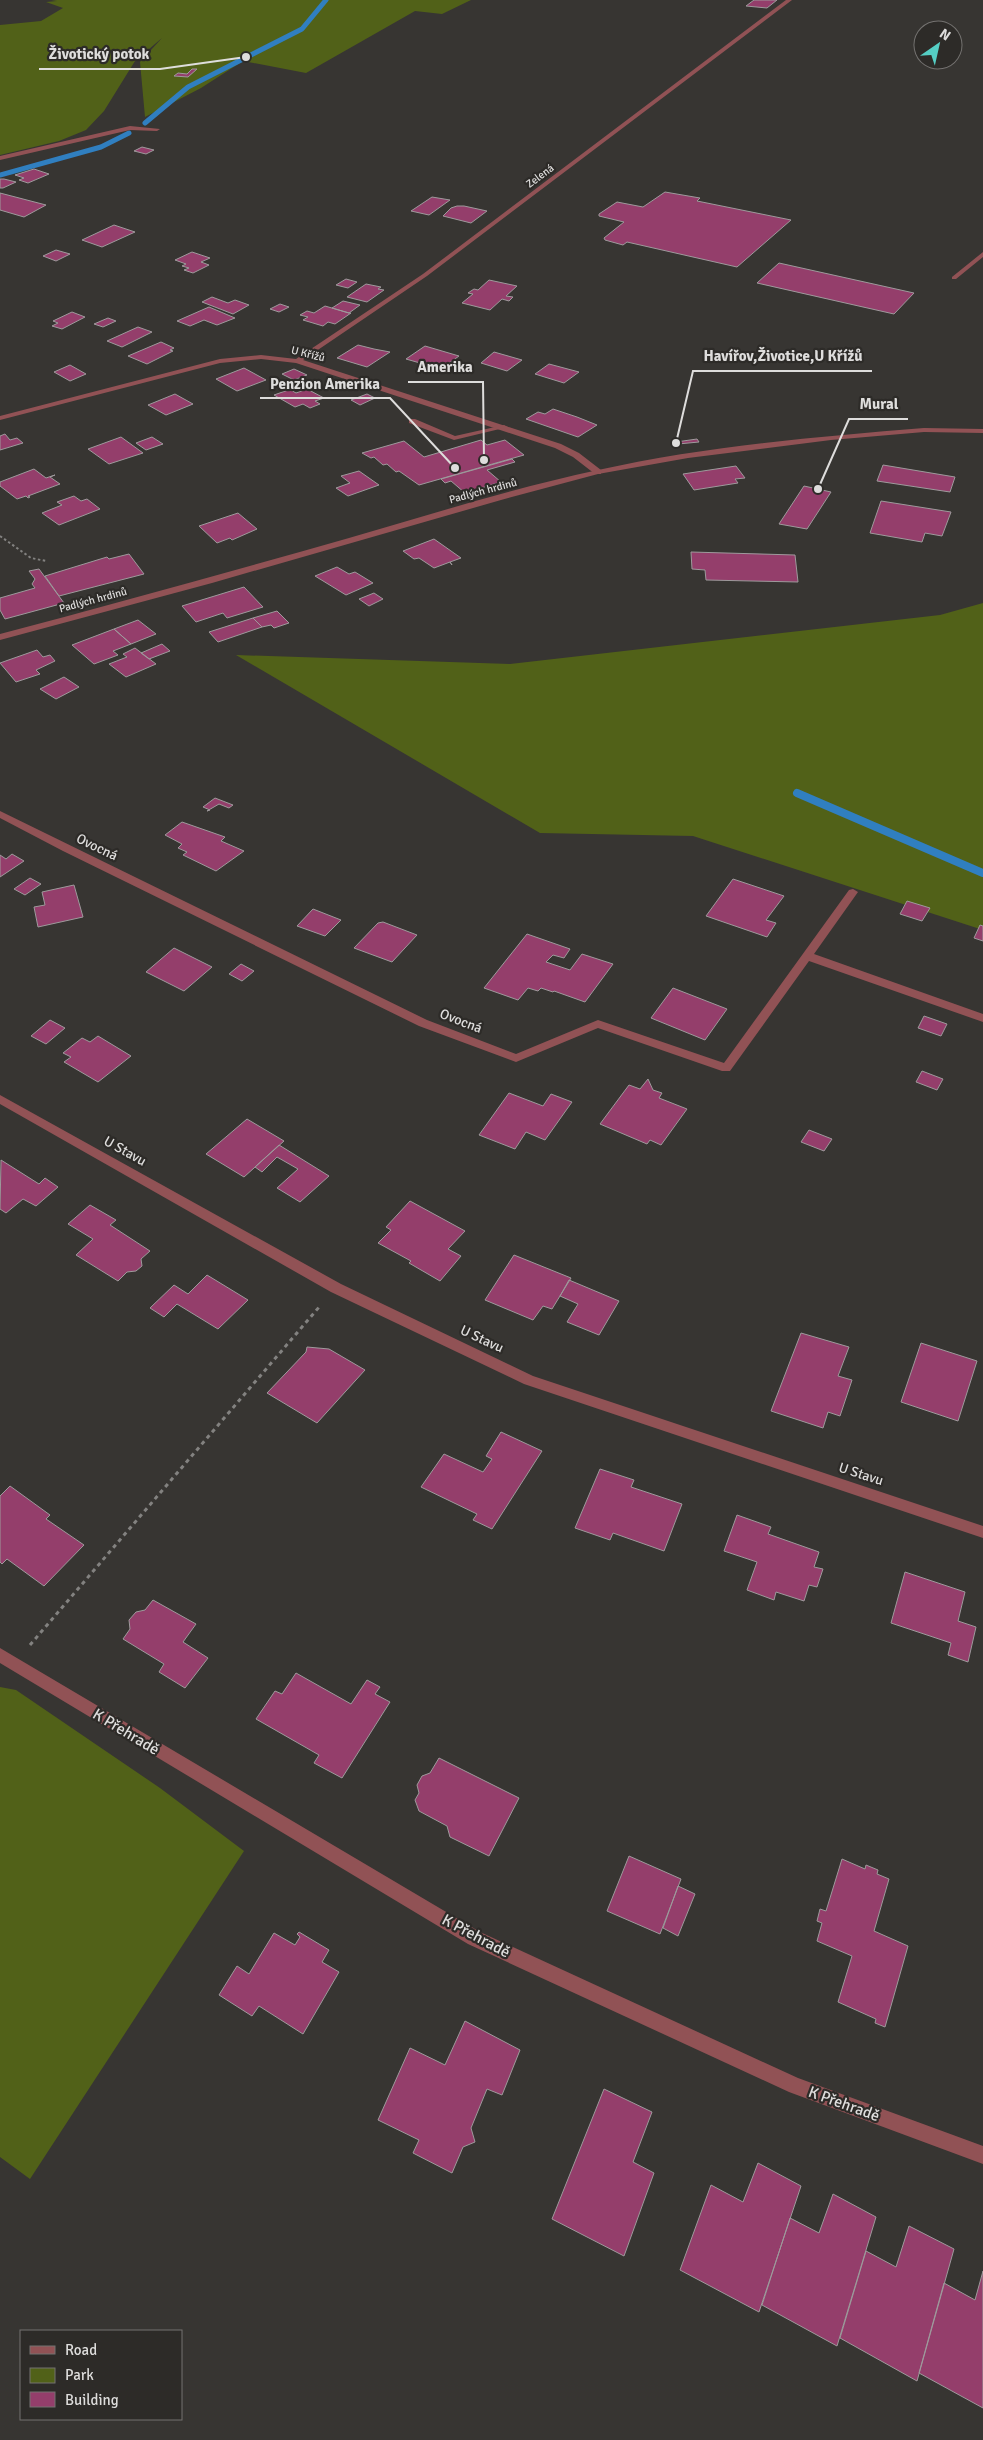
<svg xmlns="http://www.w3.org/2000/svg" width="983" height="2440" font-family="Signika,sans-serif">
	<style>
		.green { fill: #516118 }
		.lines { fill: none; stroke-linecap: round; stroke-linejoin: round }
		.stream-far1 { stroke: #307fc0; stroke-width: 5 }
		.stream { stroke: #307fc0; stroke-width: 8 }
		.building { fill: #943e6b; stroke: #9e9a9c }
		.path-far1 { stroke: #838280; stroke-width: 2; stroke-dasharray: 2.5 2.5; stroke-linecap: butt }
		.path { stroke: #838280; stroke-width: 3; stroke-dasharray: 4 4; stroke-linecap: butt }
		.service { fill: #915255; fill-rule: evenodd }
		.minor { fill: #915255; fill-rule: evenodd }
		.tertiary { fill: #915255; fill-rule: evenodd }
		.labels { text-anchor: middle; dominant-baseline: central; stroke-width: 4.5; stroke-linejoin: round; paint-order: stroke }
		.far-street-label { font-size: 11px; fill: #dedddc; stroke: #2d2b28 }
		.street-label { font-size: 14px; fill: #dedddc; stroke: #2d2b28 }
		.near-street-label { font-size: 16px; fill: #dedddc; stroke: #2d2b28 }
		.leader { fill: none; stroke: #dedddc; stroke-width: 2 }
		.callout-dot { fill: #dedddc; stroke: #2d2b28; stroke-width: 2 }
		.callout-label { font-size: 15px; text-anchor: middle; font-weight: bold; fill: #dedddc; stroke: #2d2b28; stroke-width: 4.5; stroke-linejoin: round; paint-order: stroke }
	</style>
	<rect width="100%" height="100%" fill="#373532"/>
	<path class="green" d="M 51,0 L 471,0 L 442,14 L 415,11 L 306,73 L 243,61 L 201,88 L 145,117 L 140,62 L 162,38 L 135,61 L 104,111 L 86,130 L 59,141 L 0,155 L 0,25 L 41,21 L 63,8 L 46,2 L 57,1 Z
		M 983,603 L 983,930 L 693,836 L 540,833 L 236,655 L 510,664 L 940,615 Z
		M 0,1687 L 16,1690 L 160,1788 L 244,1851 L 30,2179 L 0,2157 Z"/>
	<g class="lines">
		<path class="stream-far1" d="M 145,123 L 188,87 L 302,29 L 326,0
			M 0,175 L 101,147 L 129,133"/>
		<path class="stream" d="M 797,793 L 983,873"/>
	</g>
	<path class="building" d="M 754,0 L 777,0 L 767,8 L 746,6 Z
		M 192,69 L 197,69 L 188,77 L 174,76 L 178,73 L 187,74 Z
		M 142,147 L 154,150 L 146,154 L 134,151 Z
		M 34,169 L 49,174 L 28,183 L 19,180 L 24,178 L 15,175 Z
		M 0,179 L 4,179 L 16,182 L 3,188 L 0,188 Z
		M 665,192 L 700,198 L 697,201 L 791,220 L 737,267 L 627,242 L 623,245 L 605,240 L 604,238 L 624,222 L 599,216 L 599,214 L 617,202 L 643,207 Z
		M 0,193 L 46,205 L 24,217 L 0,210 Z
		M 432,197 L 450,200 L 429,215 L 411,211 Z
		M 457,206 L 464,206 L 487,211 L 471,223 L 443,216 L 451,208 Z
		M 114,225 L 135,232 L 102,247 L 82,240 Z
		M 56,250 L 70,254 L 56,261 L 43,256 Z
		M 192,252 L 210,258 L 201,262 L 209,265 L 193,273 L 184,270 L 189,268 L 182,266 L 186,264 L 175,260 Z
		M 779,263 L 914,293 L 894,314 L 757,283 Z
		M 346,279 L 357,282 L 348,288 L 336,285 Z
		M 489,280 L 517,286 L 506,296 L 513,297 L 509,301 L 502,299 L 490,310 L 462,303 L 473,294 L 468,293 L 474,289 L 478,290 Z
		M 366,284 L 381,287 L 378,289 L 384,290 L 367,302 L 347,297 Z
		M 212,297 L 228,303 L 235,300 L 249,305 L 233,314 L 202,302 Z
		M 343,301 L 360,305 L 349,313 L 332,308 Z
		M 280,304 L 289,307 L 279,312 L 270,309 Z
		M 325,306 L 349,313 L 351,313 L 335,324 L 328,322 L 323,326 L 303,320 L 308,317 L 300,315 L 307,311 L 314,313 Z
		M 209,307 L 235,318 L 217,325 L 204,320 L 190,326 L 177,321 Z
		M 72,312 L 85,317 L 62,329 L 52,326 L 58,323 L 53,321 Z
		M 108,318 L 116,321 L 103,327 L 94,324 Z
		M 138,327 L 152,332 L 122,347 L 107,341 Z
		M 161,342 L 174,348 L 170,350 L 173,351 L 147,364 L 128,356 Z
		M 358,345 L 374,349 L 390,352 L 367,367 L 337,358 Z
		M 425,346 L 459,356 L 441,369 L 406,359 Z
		M 494,352 L 522,360 L 507,371 L 481,363 Z
		M 549,364 L 579,372 L 564,383 L 535,374 Z
		M 70,365 L 86,374 L 70,381 L 54,372 Z
		M 244,368 L 266,380 L 237,391 L 216,379 Z
		M 294,369 L 307,375 L 294,380 L 282,374 Z
		M 294,388 L 291,390 L 296,393 L 307,389 L 324,398 L 315,401 L 320,404 L 310,408 L 303,404 L 295,407 L 274,395 Z
		M 175,394 L 193,404 L 166,415 L 148,405 Z
		M 367,394 L 375,398 L 360,405 L 351,400 Z
		M 553,409 L 577,417 L 597,425 L 578,437 L 526,419 L 538,412 L 545,414 Z
		M 5,434 L 10,440 L 17,438 L 23,443 L 0,450 L 0,436 Z
		M 121,437 L 143,453 L 109,464 L 88,449 Z
		M 152,437 L 163,444 L 146,450 L 136,443 Z
		M 697,439 L 699,442 L 678,444 L 676,442 Z
		M 481,440 L 487,445 L 505,440 L 524,455 L 419,485 L 399,471 L 396,472 L 387,464 L 383,465 L 374,457 L 371,458 L 362,453 L 404,441 L 424,457 Z
		M 512,459 L 515,462 L 487,470 L 501,482 L 465,493 L 451,481 L 445,483 L 441,479 Z
		M 883,465 L 955,477 L 950,492 L 877,481 Z
		M 736,466 L 745,478 L 735,479 L 738,483 L 694,490 L 683,474 Z
		M 34,469 L 46,478 L 55,475 L 50,477 L 60,484 L 28,496 L 30,497 L 28,498 L 26,496 L 17,499 L 0,486 L 0,482 Z
		M 359,471 L 379,485 L 348,496 L 336,488 L 350,483 L 341,476 Z
		M 804,486 L 831,492 L 807,529 L 779,524 Z
		M 74,496 L 81,501 L 87,499 L 100,509 L 59,525 L 42,513 L 62,505 L 57,502 Z
		M 881,501 L 951,512 L 942,536 L 925,533 L 922,542 L 870,533 Z
		M 238,513 L 257,529 L 232,540 L 230,538 L 217,543 L 199,526 Z
		M 434,539 L 461,558 L 450,562 L 452,565 L 450,562 L 434,568 L 419,558 L 414,559 L 403,551 Z
		M 691,552 L 795,555 L 798,582 L 706,580 L 705,570 L 692,569 Z
		M 129,554 L 144,574 L 59,596 L 45,576 L 107,557 L 109,559 Z
		M 337,567 L 349,574 L 355,572 L 373,583 L 346,595 L 315,576 Z
		M 39,569 L 64,603 L 5,619 L 0,610 L 0,598 L 35,588 L 32,584 L 35,579 L 29,571 Z
		M 244,587 L 263,607 L 227,618 L 223,613 L 196,622 L 182,606 Z
		M 374,593 L 383,599 L 369,606 L 359,599 Z
		M 277,611 L 289,623 L 274,628 L 271,625 L 262,627 L 253,618 Z
		M 253,618 L 262,627 L 218,642 L 209,632 Z
		M 138,620 L 156,634 L 131,644 L 114,629 Z
		M 114,629 L 131,644 L 113,651 L 118,655 L 94,664 L 72,645 Z
		M 162,644 L 170,651 L 149,659 L 141,653 Z
		M 135,648 L 156,664 L 126,677 L 109,664 L 127,657 L 123,654 Z
		M 37,650 L 43,657 L 50,655 L 55,661 L 36,670 L 40,674 L 16,682 L 0,663 Z
		M 64,677 L 79,687 L 56,699 L 40,689 Z
		M 215,798 L 233,805 L 229,808 L 219,804 L 207,811 L 210,810 L 203,807 Z
		M 182,822 L 225,837 L 221,841 L 244,851 L 216,871 L 183,855 L 187,852 L 178,848 L 182,844 L 165,835 Z
		M 12,854 L 24,861 L 0,877 L 0,855 L 6,859 Z
		M 30,878 L 41,884 L 25,895 L 14,889 Z
		M 733,879 L 784,896 L 766,920 L 776,923 L 767,937 L 706,916 Z
		M 74,885 L 83,917 L 38,927 L 34,907 L 45,905 L 42,892 Z
		M 907,901 L 930,908 L 922,921 L 900,914 Z
		M 313,909 L 341,920 L 325,936 L 297,926 Z
		M 383,922 L 417,935 L 392,962 L 354,948 L 378,923 Z
		M 980,925 L 983,926 L 983,941 L 974,938 Z
		M 527,934 L 570,949 L 564,958 L 553,955 L 546,962 L 570,970 L 582,954 L 613,964 L 585,1002 L 554,991 L 553,992 L 541,988 L 538,991 L 528,988 L 518,1000 L 484,988 Z
		M 174,948 L 212,967 L 184,991 L 146,972 Z
		M 241,964 L 254,971 L 242,981 L 229,974 Z
		M 673,988 L 727,1009 L 705,1040 L 651,1018 Z
		M 924,1016 L 947,1024 L 941,1036 L 918,1028 Z
		M 50,1020 L 65,1028 L 46,1044 L 31,1036 Z
		M 98,1036 L 131,1056 L 98,1082 L 64,1062 L 71,1057 L 63,1053 L 82,1038 L 90,1042 Z
		M 922,1071 L 943,1079 L 937,1090 L 916,1082 Z
		M 648,1079 L 653,1090 L 662,1093 L 659,1098 L 687,1109 L 661,1145 L 650,1140 L 647,1144 L 600,1124 L 629,1085 L 640,1089 Z
		M 509,1093 L 543,1106 L 551,1094 L 572,1102 L 545,1140 L 526,1132 L 515,1149 L 479,1135 Z
		M 247,1119 L 284,1141 L 244,1177 L 206,1154 Z
		M 809,1130 L 832,1139 L 824,1151 L 801,1142 Z
		M 279,1145 L 329,1176 L 300,1202 L 277,1188 L 298,1169 L 277,1157 L 262,1172 L 255,1167 Z
		M 1,1160 L 39,1184 L 45,1178 L 58,1187 L 36,1206 L 23,1199 L 6,1213 L 0,1209 Z
		M 410,1201 L 465,1231 L 448,1249 L 461,1256 L 440,1281 L 409,1263 L 411,1261 L 378,1243 L 391,1230 L 386,1227 Z
		M 90,1205 L 116,1220 L 110,1225 L 150,1251 L 141,1259 L 142,1266 L 136,1271 L 127,1272 L 118,1281 L 76,1255 L 93,1239 L 68,1224 Z
		M 514,1255 L 571,1278 L 552,1309 L 543,1306 L 533,1320 L 485,1300 Z
		M 207,1275 L 248,1300 L 218,1329 L 177,1304 L 164,1317 L 150,1308 L 174,1285 L 188,1294 Z
		M 569,1280 L 619,1301 L 599,1335 L 567,1322 L 578,1304 L 560,1296 Z
		M 801,1333 L 849,1347 L 838,1376 L 852,1380 L 840,1416 L 828,1412 L 823,1428 L 771,1411 Z
		M 921,1343 L 977,1361 L 958,1421 L 901,1402 Z
		M 307,1347 L 329,1349 L 365,1370 L 317,1423 L 267,1393 L 306,1352 Z
		M 501,1432 L 542,1451 L 492,1529 L 473,1520 L 477,1514 L 421,1487 L 444,1454 L 483,1472 L 492,1459 L 486,1456 Z
		M 600,1469 L 634,1480 L 631,1487 L 682,1504 L 664,1551 L 613,1533 L 610,1540 L 575,1528 Z
		M 10,1486 L 50,1515 L 46,1519 L 84,1545 L 44,1586 L 7,1559 L 2,1564 L 0,1562 L 0,1496 Z
		M 737,1515 L 771,1527 L 768,1534 L 819,1552 L 814,1567 L 823,1569 L 817,1587 L 809,1585 L 804,1601 L 776,1592 L 774,1600 L 747,1590 L 757,1562 L 724,1551 Z
		M 905,1572 L 965,1592 L 958,1621 L 976,1627 L 968,1662 L 948,1655 L 951,1643 L 891,1623 Z
		M 153,1600 L 196,1624 L 183,1642 L 208,1658 L 185,1688 L 159,1672 L 164,1664 L 123,1639 L 130,1629 L 129,1620 L 136,1612 L 145,1610 Z
		M 296,1673 L 351,1704 L 367,1680 L 380,1687 L 375,1694 L 390,1702 L 342,1778 L 314,1763 L 319,1755 L 256,1719 L 275,1691 L 282,1694 Z
		M 439,1758 L 519,1798 L 489,1856 L 450,1837 L 447,1826 L 419,1811 L 415,1800 L 419,1793 L 417,1785 L 422,1776 L 430,1773 Z
		M 629,1856 L 681,1879 L 660,1934 L 607,1911 Z
		M 842,1859 L 865,1869 L 866,1865 L 878,1870 L 877,1874 L 889,1879 L 874,1931 L 908,1946 L 885,2027 L 875,2023 L 876,2019 L 838,2002 L 852,1956 L 817,1941 L 822,1923 L 817,1921 L 820,1909 L 826,1911 Z
		M 678,1886 L 695,1894 L 678,1936 L 663,1928 Z
		M 299,1932 L 329,1950 L 322,1962 L 339,1972 L 303,2034 L 259,2006 L 252,2016 L 219,1995 L 237,1966 L 249,1974 L 274,1933 L 295,1945 L 300,1937 L 297,1934 Z
		M 465,2021 L 520,2050 L 502,2095 L 487,2089 L 471,2128 L 475,2142 L 463,2147 L 452,2173 L 413,2153 L 419,2140 L 378,2120 L 410,2048 L 445,2065 Z
		M 604,2089 L 652,2112 L 633,2162 L 654,2173 L 624,2256 L 552,2219 Z
		M 758,2163 L 801,2186 L 759,2312 L 680,2270 L 711,2185 L 743,2202 Z
		M 833,2194 L 876,2217 L 837,2346 L 762,2305 L 790,2218 L 819,2233 Z
		M 909,2226 L 954,2249 L 917,2381 L 840,2338 L 866,2251 L 896,2267 Z
		M 983,2271 L 983,2408 L 919,2373 L 944,2283 L 975,2300 Z"/>
	<g class="lines">
		<path class="path-far1" d="M 0,536 L 31,558 L 46,561"/>
		<path class="path" d="M 30,1645 L 320,1306"/>
		<path class="service" d="M 130,126 L 160,129 L 157,131 L 130,130 L 0,160 L 0,156 Z
			M 983,252 L 983,257 L 956,279 L 952,279 L 952,277 Z
			M 409,419 L 415,419 L 455,436 L 504,425 L 508,427 L 454,440 L 409,423 Z"/>
		<path class="minor" d="M 786,0 L 792,0 L 427,276 L 303,360 L 561,444 L 579,453 L 601,470 L 601,474 L 595,474 L 573,457 L 555,448 L 296,363 L 261,359 L 220,363 L 0,420 L 0,416 L 220,359 L 261,355 L 296,359 L 423,274 Z
			M 0,811 L 427,1020 L 516,1054 L 598,1020 L 724,1063 L 849,890 L 853,889 L 858,892 L 814,954 L 983,1014 L 983,1022 L 809,961 L 730,1071 L 722,1071 L 598,1028 L 516,1062 L 419,1026 L 63,851 L 0,818 Z
			M 0,1095 L 341,1284 L 533,1376 L 983,1526 L 983,1538 L 524,1384 L 331,1292 L 0,1104 Z
			M 0,1648 L 480,1932 L 798,2078 L 983,2146 L 983,2164 L 789,2092 L 468,1944 L 0,1663 Z"/>
		<path class="tertiary" d="M 924,428 L 983,429 L 983,433 L 924,432 L 831,440 L 688,458 L 598,474 L 501,500 L 212,583 L 0,640 L 0,634 C 117,603 233,571 349,538 C 432,514 514,488 598,470 C 705,446 815,437 924,428 Z"/>
	</g>
	<g class="labels">
		<g class="far-street-label">
			<text transform="translate(540 176) rotate(-37)">Zelená</text>
			<text transform="translate(308 354) rotate(14)">U Křížů</text>
			<text transform="translate(483 491) rotate(-15)">Padlých hrdinů</text>
			<text transform="translate(93 600) rotate(-15)">Padlých hrdinů</text>
		</g>
		<g class="street-label">
			<text transform="translate(97 847) rotate(26)">Ovocná</text>
			<text transform="translate(461 1021) rotate(21)">Ovocná</text>
			<text transform="translate(125 1151) rotate(29)">U Stavu</text>
			<text transform="translate(482 1339) rotate(25)">U Stavu</text>
			<text transform="translate(861 1474) rotate(18)">U Stavu</text>
		</g>
		<g class="near-street-label">
			<text transform="translate(126 1732) rotate(31)">K Přehradě</text>
			<text transform="translate(476 1936) rotate(28)">K Přehradě</text>
			<text transform="translate(844 2104) rotate(20)">K Přehradě</text>
		</g>
	</g>
	<path class="leader" d="M246 57L160 69H39M676 443L693 371H872M484 460L483 382H408M455 468L390 398H260M818 489L849 419H908"/>
	<g class="callout-dot">
		<circle cx="246" cy="57" r="5"/>
		<circle cx="676" cy="443" r="5"/>
		<circle cx="484" cy="460" r="5"/>
		<circle cx="455" cy="468" r="5"/>
		<circle cx="818" cy="489" r="5"/>
	</g>
	<g class="callout-label">
		<text x="99" y="59">Životický potok</text>
		<text x="783" y="361">Havířov,Životice,U Křížů</text>
		<text x="445" y="372">Amerika</text>
		<text x="325" y="389">Penzion Amerika</text>
		<text x="879" y="409">Mural</text>
	</g>
	<rect x="20" y="2330" width="162" height="90" fill="#2d2b28" stroke="#747270"/>
	<rect x="30" y="2346" width="25" height="8" fill="#915255" stroke="#747270"/>
	<text x="65" y="2355" font-size="15" fill="#dedddc">Road</text>
	<rect x="30" y="2368" width="25" height="15" fill="#516118" stroke="#747270"/>
	<text x="65" y="2380" font-size="15" fill="#dedddc">Park</text>
	<rect x="30" y="2392" width="25" height="15" fill="#943e6b" stroke="#747270"/>
	<text x="65" y="2405" font-size="15" fill="#dedddc">Building</text>
	<g transform="translate(938 45) rotate(34)"><circle r="24" fill="#2d2b28" stroke="#747270"/>
	<path d="M0-4L9 19L0 12L-9 19Z" fill="#55cec4"/>
	<text y="-8" font-size="14" font-weight="bold" text-anchor="middle" fill="#dedddc">N</text>
	</g>
</svg>
